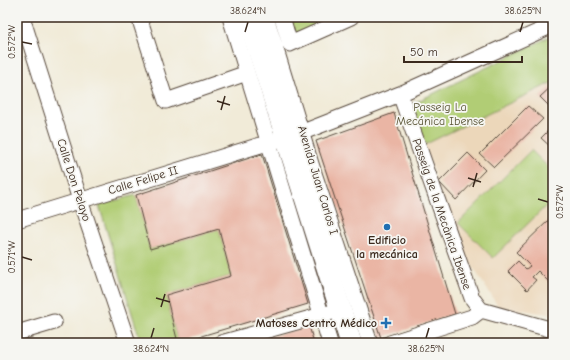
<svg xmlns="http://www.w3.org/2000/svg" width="570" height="360" font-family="'Comic Neue',sans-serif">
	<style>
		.built { fill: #ecd7ba }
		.green { fill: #b1cd74; stroke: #767c49 }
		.building { fill: #eab5a4 }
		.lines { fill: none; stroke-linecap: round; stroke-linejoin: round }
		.street-casing { stroke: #56473a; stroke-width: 17 }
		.secondary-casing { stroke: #56473a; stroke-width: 23 }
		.street { stroke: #fff; stroke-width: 15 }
		.secondary { stroke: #fff; stroke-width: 21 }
		.ticks { fill: none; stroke: #3b2a1e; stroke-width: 1.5 }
		.poi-dot { fill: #1f6fb2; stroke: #f6f6f2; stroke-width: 1.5 }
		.labels { text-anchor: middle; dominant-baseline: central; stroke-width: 3.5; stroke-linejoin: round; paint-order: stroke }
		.park-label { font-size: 12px; fill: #585334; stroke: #f6f6f2 }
		.street-label { font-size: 12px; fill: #3b2a1e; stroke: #f6f6f2 }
		.poi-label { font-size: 12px; font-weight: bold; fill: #3b2a1e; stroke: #f6f6f2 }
		.neatline { fill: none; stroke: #3b2a1e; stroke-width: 1.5 }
		.ticks-label { font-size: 10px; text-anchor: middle; fill: #3b2a1e }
	</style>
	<rect width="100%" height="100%" fill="#f6f6f2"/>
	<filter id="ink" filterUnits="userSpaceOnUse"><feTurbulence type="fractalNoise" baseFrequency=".025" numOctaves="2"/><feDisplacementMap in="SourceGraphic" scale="8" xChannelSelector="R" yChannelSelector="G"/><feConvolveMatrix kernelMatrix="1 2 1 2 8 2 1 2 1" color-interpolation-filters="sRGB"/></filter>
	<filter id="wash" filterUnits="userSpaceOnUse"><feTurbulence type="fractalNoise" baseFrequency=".012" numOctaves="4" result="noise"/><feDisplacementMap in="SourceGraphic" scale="16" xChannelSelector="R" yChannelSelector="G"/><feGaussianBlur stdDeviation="0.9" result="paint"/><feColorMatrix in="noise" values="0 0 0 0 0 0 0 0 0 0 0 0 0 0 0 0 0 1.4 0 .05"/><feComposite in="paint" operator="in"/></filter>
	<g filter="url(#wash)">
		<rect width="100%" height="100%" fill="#f1ebd8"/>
		<path class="built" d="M 552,83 L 553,84 L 553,315 L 498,306 L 458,244 L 424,145 Z"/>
		<path class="green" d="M 282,17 L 351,17 L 290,44 Z
			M 553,35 L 553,84 L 551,83 L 424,145 L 410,105 Z
			M 531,150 L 553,172 L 553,199 L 493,258 L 458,223 Z
			M 136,195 L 150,249 L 219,229 L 231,276 L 166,295 L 178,343 L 141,343 L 99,205 Z"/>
		<g id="blocks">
			<path class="building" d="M 553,85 L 553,110 L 540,97 Z
				M 528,106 L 543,119 L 494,167 L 480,154 Z
				M 394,113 L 455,314 L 381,338 L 316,141 Z
				M 553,126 L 553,149 L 541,138 Z
				M 468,153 L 485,170 L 456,200 L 439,182 Z
				M 262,154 L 308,304 L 178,343 L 166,295 L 231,276 L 219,229 L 150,249 L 136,195 Z
				M 553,216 L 553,282 L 551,284 L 538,271 L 532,277 L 536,280 L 527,290 L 508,271 L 518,261 L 526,269 L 530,266 L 516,252 Z
				M 309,326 L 314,343 L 249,343 Z"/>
		</g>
	</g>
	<g filter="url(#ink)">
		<use href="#blocks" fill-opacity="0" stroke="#56473a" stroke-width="1"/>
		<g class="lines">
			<g class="street-casing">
				<path id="street" d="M 22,17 L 80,200 L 128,343
					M 139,17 L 166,101 L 247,73
					M 230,17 L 330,343
					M 266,17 L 311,164 L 370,343
					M 282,17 L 290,44 L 351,17
					M 400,94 L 472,298 L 481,310
					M 17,220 L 303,132 L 400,94 L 553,25
					M 481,310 L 553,330
					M 17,333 L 54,322
					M 221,343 L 329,313
					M 390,343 L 472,317 L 481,310"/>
			</g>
			<g class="secondary-casing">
				<path id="secondary" d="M 248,17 L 351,343"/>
			</g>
			<use href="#street" class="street"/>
			<use href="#secondary" class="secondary"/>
		</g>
	</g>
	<path class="ticks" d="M 245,32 L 248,22M 520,32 L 523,22M 22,42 L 32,44M 217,101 L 230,105M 221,110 L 225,96M 468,178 L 481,182M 473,187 L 477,173M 538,199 L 548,202M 22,257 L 32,260M 156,298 L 170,302M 161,307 L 165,294M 151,338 L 154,328M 426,338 L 429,328"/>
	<g class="poi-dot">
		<circle cx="387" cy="227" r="4"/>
		<path d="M384 317h4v4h4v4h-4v4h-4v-4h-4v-4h4z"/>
	</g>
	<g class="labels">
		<g class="park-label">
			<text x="440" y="107">Passeig La<tspan x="440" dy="14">Mecánica Ibense</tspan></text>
		</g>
		<g class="street-label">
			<text transform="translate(74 180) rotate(72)">Calle Don Pelayo</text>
			<text transform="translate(143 180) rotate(-17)">Calle Felipe II</text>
			<text transform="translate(318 180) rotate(73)">Avenida Juan Carlos I</text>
			<text transform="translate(442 214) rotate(71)">Passeig de la Mecànica Ibense</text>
		</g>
		<g class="poi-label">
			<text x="387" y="240">Edificio<tspan x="387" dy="14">la mecánica</tspan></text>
			<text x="377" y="323" text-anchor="end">Matoses Centro Médico</text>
		</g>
	</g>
	<rect width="570" height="360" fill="none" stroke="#f6f6f2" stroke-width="44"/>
	<path d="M404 56v6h118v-6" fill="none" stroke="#3b2a1e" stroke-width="2"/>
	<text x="410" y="56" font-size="12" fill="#3b2a1e" stroke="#f6f6f2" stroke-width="3" paint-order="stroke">50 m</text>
	<rect x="22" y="22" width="526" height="316" class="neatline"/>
	<g class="ticks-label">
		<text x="248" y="14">38.624°N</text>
		<text x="523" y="14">38.625°N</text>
		<text transform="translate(11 42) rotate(-90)" y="4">0.572°W</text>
		<text transform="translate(559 202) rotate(-90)" y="4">0.572°W</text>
		<text transform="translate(11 257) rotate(-90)" y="4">0.571°W</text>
		<text x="151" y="352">38.624°N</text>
		<text x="426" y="352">38.625°N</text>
	</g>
</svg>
